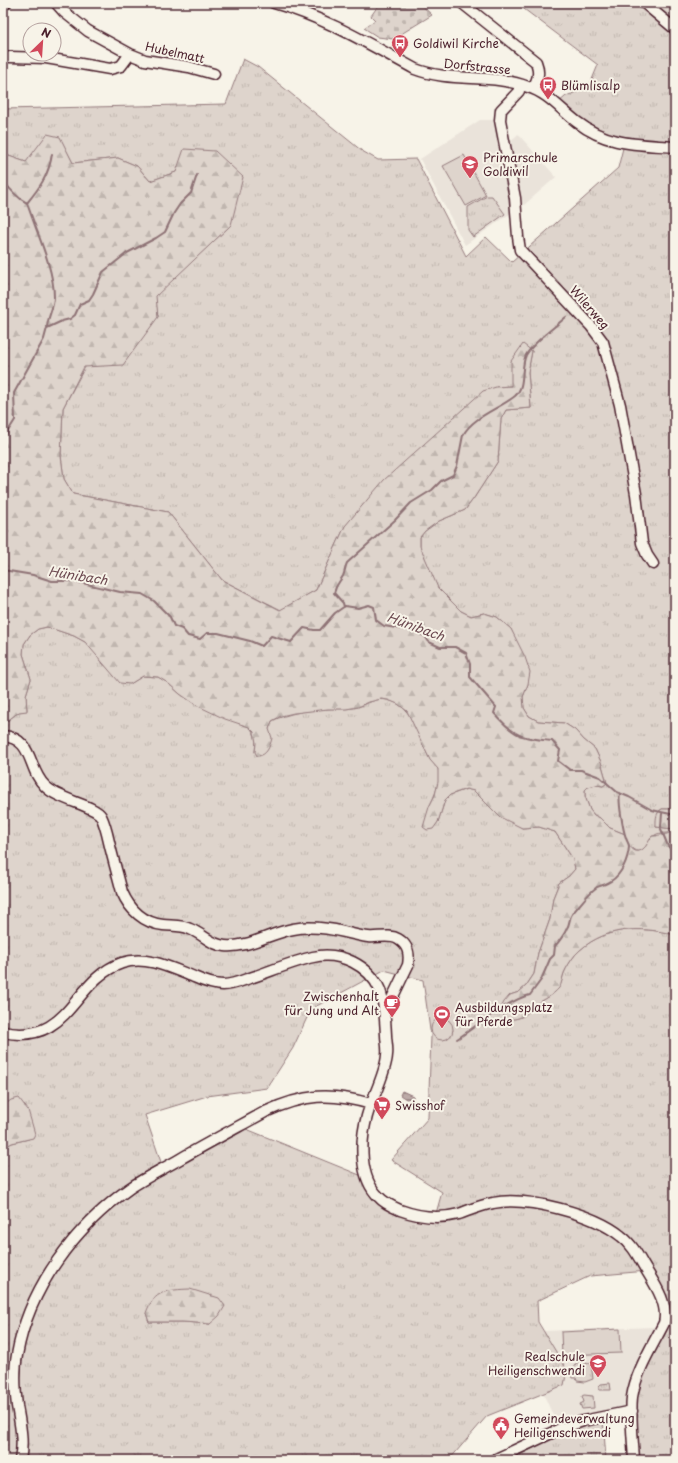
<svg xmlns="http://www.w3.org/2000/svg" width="678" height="1463" font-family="'Playpen Sans',sans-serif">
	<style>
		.built { fill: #eae3da }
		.grass { fill: url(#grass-tufts); stroke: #947a7c; fill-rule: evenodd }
		.forest { fill: url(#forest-firs); stroke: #947a7c }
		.cemetery { fill: url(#cemetery-stones); stroke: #947a7c }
		.pitch { fill: #ded4cc; stroke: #947a7c }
		.water { fill: url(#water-rules); stroke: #8e7275 }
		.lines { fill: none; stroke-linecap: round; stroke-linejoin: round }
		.stream { stroke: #8e7275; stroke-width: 2 }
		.minor-casing { stroke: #4a1f2b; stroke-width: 13 }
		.minor { stroke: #f7f3e8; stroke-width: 10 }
		.labels { text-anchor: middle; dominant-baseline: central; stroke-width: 4; stroke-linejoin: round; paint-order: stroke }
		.poi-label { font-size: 12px; fill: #4a1f2b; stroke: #f7f3e8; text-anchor: start }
		.street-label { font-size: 12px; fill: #4a1f2b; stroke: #f7f3e8 }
		.water-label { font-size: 13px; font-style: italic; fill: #6c4950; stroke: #f7f3e8 }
	</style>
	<defs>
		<pattern id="grass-tufts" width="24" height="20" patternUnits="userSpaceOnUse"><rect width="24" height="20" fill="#ded4cc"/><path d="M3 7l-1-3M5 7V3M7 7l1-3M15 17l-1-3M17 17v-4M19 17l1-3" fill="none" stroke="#c0b6af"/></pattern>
		<pattern id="forest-firs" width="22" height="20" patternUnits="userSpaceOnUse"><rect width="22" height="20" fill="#ded4cc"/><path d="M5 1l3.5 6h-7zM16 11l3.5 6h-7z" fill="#c0b6af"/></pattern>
		<pattern id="cemetery-stones" width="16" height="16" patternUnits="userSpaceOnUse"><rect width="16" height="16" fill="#ded4cc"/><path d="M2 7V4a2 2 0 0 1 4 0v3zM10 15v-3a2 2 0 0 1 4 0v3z" fill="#c0b6af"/></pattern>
		<pattern id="water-rules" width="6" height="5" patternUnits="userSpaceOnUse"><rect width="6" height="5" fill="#bcaaa7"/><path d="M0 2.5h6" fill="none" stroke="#9b8a88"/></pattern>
	</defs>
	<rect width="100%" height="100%" fill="#f7f3e8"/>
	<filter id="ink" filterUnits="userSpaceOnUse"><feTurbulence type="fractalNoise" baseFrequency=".025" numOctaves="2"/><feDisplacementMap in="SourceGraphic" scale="8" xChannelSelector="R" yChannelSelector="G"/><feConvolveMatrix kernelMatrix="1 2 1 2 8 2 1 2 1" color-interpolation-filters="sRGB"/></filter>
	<g filter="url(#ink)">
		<path class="built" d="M 480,120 L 497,120 L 514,211 L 465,245 L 420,159 Z
			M 518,134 L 556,177 L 524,205 L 521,204 L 508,144 Z
			M 655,1327 L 632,1372 L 627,1409 L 555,1420 L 543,1393 L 564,1385 L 543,1331 Z"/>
		<path class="grass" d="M 516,3 L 675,3 L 675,809 L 662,809 L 659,811 L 656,827 L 675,829 L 675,830 C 669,835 663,832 657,834 C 647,838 646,856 634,850 C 628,847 626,840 625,834 L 610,828 L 600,818 L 594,815 L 590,810 L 585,796 L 585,790 L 588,787 L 596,785 L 603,786 L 607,783 L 601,762 L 595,749 L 584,740 L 575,730 L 564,723 L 538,721 L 529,716 L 524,708 L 523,697 L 528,684 L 511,629 L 497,617 L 484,613 L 471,616 L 461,611 L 437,588 L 420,546 L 420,537 L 425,531 L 439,521 L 465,510 L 474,498 L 498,461 L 501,419 L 506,410 L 531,408 L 528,372 L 532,351 L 511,386 L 496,387 L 345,526 L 316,590 L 281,610 L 222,580 L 168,512 L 73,494 L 64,479 L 61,456 L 63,408 L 85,367 L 158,317 L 155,296 L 231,225 L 176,172 L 150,181 L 137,166 L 118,158 L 73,163 L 60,138 L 26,162 L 3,154 L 3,109 L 226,104 L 243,59 L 258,67 L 362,151 L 378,160 L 416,159 L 466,256 L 486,237 L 512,262 L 618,168 L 624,144 L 611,140 L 557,104 L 566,96 L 589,87 L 598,65 Z
			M 487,196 L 492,196 L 505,214 L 473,237 L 468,230 L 468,207 Z
			M 47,627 L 74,636 L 85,642 L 95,651 L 103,664 L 130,684 L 143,676 L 158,677 L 168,683 L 180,694 L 249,727 C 257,734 256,742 255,752 L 269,729 L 272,721 C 288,713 309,710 328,709 C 338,708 348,710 358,707 C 368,704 376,697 387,700 C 415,705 418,740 430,759 C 432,763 436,765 438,769 C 442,780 434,797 429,807 L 438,822 L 445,800 L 450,795 L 467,789 L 474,791 L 484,800 L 522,828 L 539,827 L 555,832 L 573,859 L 575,869 L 569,876 L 559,883 L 553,898 L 550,919 L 538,953 L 534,974 L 526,986 L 519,992 L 510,995 L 500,1010 C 504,1020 514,1021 523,1016 C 528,1014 531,1007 536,1004 C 545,999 552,996 558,988 C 562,984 562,978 564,973 C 566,968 571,960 575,955 C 601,927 640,925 675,935 L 675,1460 L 624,1460 L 634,1459 L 632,1397 L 665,1319 L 647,1271 L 590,1276 L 537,1301 L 538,1322 L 567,1370 L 564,1385 L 487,1416 L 449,1460 L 3,1460 L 3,1148 L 12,1143 L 29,1139 L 4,1106 L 3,1106 L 3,724 L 19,712 L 27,710 L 26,695 L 31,679 L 23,654 L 24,644 L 30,635 L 38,629 ZM 384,970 L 423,980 L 431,1037 L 428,1118 L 391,1160 L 442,1192 L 435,1217 L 380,1199 L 367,1178 L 239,1126 L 163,1168 L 145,1115 L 207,1096 L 267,1088 L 293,1048 L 311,1009 ZM 442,1018 L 445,1018 L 453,1030 C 451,1037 447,1040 440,1039 L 438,1019 ZM 146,1313 L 210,1324 L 183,1322 L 149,1322 Z
			M 577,1362 L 580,1364 L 591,1363 L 593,1379 L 585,1382 L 577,1381 L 576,1378 L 572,1378 L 571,1376 L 573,1372 L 573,1368 Z
			M 610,1383 L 611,1390 L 599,1390 L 599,1386 L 601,1384 Z
			M 584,1395 L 593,1396 L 594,1408 L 582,1409 L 580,1404 L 584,1402 L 582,1396 Z
			M 603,1417 L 606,1460 L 510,1460 L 510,1453 L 516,1449 L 520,1455 L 543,1443 L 543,1437 Z"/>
		<path class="forest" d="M 47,134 L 60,137 L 73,163 L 118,158 L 137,166 L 150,181 L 176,172 L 184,149 L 215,151 L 243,177 L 231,225 L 156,296 L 158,317 L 123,365 L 84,367 L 63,408 L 61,456 L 64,479 L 73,494 L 168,512 L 222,580 L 280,610 L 316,590 L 345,526 L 384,480 L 483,391 L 496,387 L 511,386 L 511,361 L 523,344 L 532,351 L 528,372 L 531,408 L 506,410 L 501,419 L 498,461 L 474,498 L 465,510 L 439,521 L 425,531 L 420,537 L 420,546 L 438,588 L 461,611 L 471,616 L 484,613 L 497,617 L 511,629 L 525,657 L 530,672 L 528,684 L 523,697 L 524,708 L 529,716 L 538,721 L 564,723 L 575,730 L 584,740 L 595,749 L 601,762 L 607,783 L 603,786 L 596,785 L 588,787 L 585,790 L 585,796 L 590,810 L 594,815 L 600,818 L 610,828 L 625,834 C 627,842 633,857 643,849 C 647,846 649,840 652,836 L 667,834 L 675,830 L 675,935 C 640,925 601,927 575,955 C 571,960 566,968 564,973 C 562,978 562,984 559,988 C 552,996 545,999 536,1004 C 531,1007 528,1014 523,1016 C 514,1021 504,1020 500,1010 L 504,1002 L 510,995 L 519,992 L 526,986 L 534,974 L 538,953 L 550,919 L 553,898 L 559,883 L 569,876 L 575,869 L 573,859 L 555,832 L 539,827 L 522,828 L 500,817 L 474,791 L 466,789 L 450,795 L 445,800 L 438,822 L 433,829 L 427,830 L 423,827 L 429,807 L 435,795 L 438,782 L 438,769 L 430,760 L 407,711 L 398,704 L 388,700 L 381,699 L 369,702 L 358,707 L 346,709 L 328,709 L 294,713 L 281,716 L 272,721 L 269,729 L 272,738 C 270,746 267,756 257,756 L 255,752 L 256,743 L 254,732 L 249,727 L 225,719 L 196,705 L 180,694 L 168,683 L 158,677 L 143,676 L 130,684 L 120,683 L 85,642 L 74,636 L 47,627 L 38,629 L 30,635 L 24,644 L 23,654 L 31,679 L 26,695 L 27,711 L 19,712 L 3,724 L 3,154 L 26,162 Z
			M 662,809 L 675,809 L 675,829 L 656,827 C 656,821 655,813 662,809 Z
			M 19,1098 L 28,1110 L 35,1134 L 33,1138 L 12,1143 L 3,1148 L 3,1106 L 11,1100 Z
			M 190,1289 L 219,1298 L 225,1306 L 219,1316 L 210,1324 L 183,1322 L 149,1322 L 146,1313 C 154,1290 168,1290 190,1289 Z"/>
		<path class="cemetery" d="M 380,3 L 419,3 L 432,15 L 393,39 L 378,37 L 364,28 L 375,20 L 371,16 Z"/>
		<path class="pitch" d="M 464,155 L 486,195 L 466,206 L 443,166 Z
			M431 1029a11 11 0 1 1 22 0a11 11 0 1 1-22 0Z
			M 620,1329 L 621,1353 L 562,1355 L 561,1332 Z"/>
		<path class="water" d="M 402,1091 L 413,1096 L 413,1098 L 406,1099 L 400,1095 Z"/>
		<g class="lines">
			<path class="stream" d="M 3,180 C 10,190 16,197 27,203 C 36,231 54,268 54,297 C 54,307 48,316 47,327
				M 27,203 C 40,187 49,175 52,154
				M 3,439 L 15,420 L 14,393 L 44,339 L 47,328 L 62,321 L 70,319 L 75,315 L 80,304 L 89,300 L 93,294 L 103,272 L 127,253 L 156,238 L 165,232 L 174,213 L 180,204 L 191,193 L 197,175
				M 3,464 L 4,469 L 3,474
				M 3,524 L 8,532 L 3,537
				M 3,570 L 33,575 L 52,581 L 74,581 L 120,592 L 142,594 L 154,601 L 170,617 L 174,626 L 182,629 L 188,636 L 200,639 L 207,633 L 218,633 L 250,641 L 262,646 L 271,636 L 291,642 L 304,628 L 314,630 L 320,630 L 335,613 L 345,606 L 358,608 L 369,605 L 374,607 L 376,620 L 384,626 L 408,630 L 425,636 L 429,642 L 440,647 L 455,647 L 466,653 L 470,664 L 470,677 L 496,707 L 494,713 C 515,737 521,738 552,741 L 560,750 L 558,761 L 570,770 L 581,770 L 600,777 L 617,792 L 629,797 L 652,810 L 675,815
				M 344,607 L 343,603 L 334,593 C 336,584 339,583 343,576 C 345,572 345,567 347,563 L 395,520 L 411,503 L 432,490 L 441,481 L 453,475 L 457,466 L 463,435 C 474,416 499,409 515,396 C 526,386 520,368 526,355 C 534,341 554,328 566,317
				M 661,827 L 662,813
				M 661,829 L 668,846 L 675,855
				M 457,1039 C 475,1027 510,999 530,995 L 541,980 L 550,959 L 554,955 L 555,946 C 559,942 565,933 567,928 C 570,924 569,918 572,914 C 580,905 587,894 597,887 C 602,885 607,884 611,881 C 622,874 628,859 629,847 C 629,843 627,842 626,838 C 623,830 618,801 620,793"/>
			<g class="minor-casing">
				<path id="minor" d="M 56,3 L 64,12 L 88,31 L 130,54 L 145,60 L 189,67 L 214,74
					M 274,3 C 324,17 369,44 415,69 C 451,83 492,73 528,87 C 548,93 561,110 577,122 C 608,146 638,144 675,147
					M 462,3 L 536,62 C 540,72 538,79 533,88
					M 644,3 L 675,29
					M 3,5 L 6,3
					M 10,57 L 46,58 L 110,69 L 121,66 L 130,54
					M 519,84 L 519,91 L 501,110 L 500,120 L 515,198 L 518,237 L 520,250 L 591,326 L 603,342 L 620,405 L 636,494 L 642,543 L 647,555 L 653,564
					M 3,736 C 34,738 27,769 45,786 C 58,800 94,805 101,816 C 105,824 107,833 109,842 C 113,859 118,876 122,892 C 130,910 144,923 163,925 C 172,926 182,925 190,929 C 203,934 211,945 225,946 C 249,948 270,933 293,929 C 310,926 327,928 344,932 C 352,934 360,936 368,937 C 377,938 390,934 398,939 C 408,945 410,953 408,965 L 385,1013
					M 3,1032 C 71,1046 72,980 122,963 C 147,955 171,968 194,977 C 203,981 213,985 223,985 C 231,985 239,982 247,979 C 269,972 291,962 313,957 C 340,951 369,965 380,990 C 385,1004 385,1020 386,1035 C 386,1041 388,1048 387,1055 C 386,1073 372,1098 367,1116 C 360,1141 359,1178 379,1197 C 384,1203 393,1207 400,1210 C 419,1217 440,1219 459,1214 C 470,1210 481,1205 493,1203 C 526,1196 594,1214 621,1236 C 632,1244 638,1256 645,1268 C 654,1283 669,1304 664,1323 C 652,1347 636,1371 632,1397 C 630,1418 633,1440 634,1460
					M 20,1460 C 24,1441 20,1424 17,1406 C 15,1389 14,1371 17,1355 C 29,1287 75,1227 130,1188 C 146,1177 163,1169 180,1159 C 208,1143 236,1128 265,1112 C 304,1094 330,1092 371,1104
					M 494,1460 L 562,1428 L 583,1421 L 632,1411"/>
			</g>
			<use href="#minor" class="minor"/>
		</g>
	</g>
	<defs>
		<g id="bus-pin" transform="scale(0.9)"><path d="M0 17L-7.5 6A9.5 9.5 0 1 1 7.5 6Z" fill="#d1495b" stroke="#f7f3e8"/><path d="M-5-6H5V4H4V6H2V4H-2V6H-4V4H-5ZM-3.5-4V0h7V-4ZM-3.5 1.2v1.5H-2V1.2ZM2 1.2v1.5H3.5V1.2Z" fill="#fff"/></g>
		<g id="school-pin" transform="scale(0.9)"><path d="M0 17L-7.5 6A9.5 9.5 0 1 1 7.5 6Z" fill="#d1495b" stroke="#f7f3e8"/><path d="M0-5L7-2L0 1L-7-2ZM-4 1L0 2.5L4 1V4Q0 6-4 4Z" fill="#fff"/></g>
		<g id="cafe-pin" transform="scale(0.9)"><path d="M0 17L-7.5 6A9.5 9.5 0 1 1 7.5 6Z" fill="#d1495b" stroke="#f7f3e8"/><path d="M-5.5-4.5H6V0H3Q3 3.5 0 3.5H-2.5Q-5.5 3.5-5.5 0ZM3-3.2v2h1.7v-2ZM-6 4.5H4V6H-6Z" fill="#fff"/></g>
		<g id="stadium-pin" transform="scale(0.9)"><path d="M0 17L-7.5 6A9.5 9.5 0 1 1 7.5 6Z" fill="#d1495b" stroke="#f7f3e8"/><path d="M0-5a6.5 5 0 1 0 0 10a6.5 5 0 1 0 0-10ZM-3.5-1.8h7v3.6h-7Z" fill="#fff"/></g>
		<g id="supermarket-pin" transform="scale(0.9)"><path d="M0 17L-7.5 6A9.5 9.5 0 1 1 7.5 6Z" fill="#d1495b" stroke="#f7f3e8"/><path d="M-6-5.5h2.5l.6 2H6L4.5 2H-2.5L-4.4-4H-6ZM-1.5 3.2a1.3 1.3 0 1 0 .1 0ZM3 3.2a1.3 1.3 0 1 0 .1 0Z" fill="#fff"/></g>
		<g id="civic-pin" transform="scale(0.9)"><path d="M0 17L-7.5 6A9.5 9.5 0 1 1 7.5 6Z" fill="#d1495b" stroke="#f7f3e8"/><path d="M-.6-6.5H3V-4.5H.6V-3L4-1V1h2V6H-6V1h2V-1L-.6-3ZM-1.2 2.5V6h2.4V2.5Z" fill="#fff"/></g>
	</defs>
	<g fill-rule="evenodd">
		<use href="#bus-pin" x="400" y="43"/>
		<use href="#bus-pin" x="548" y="85"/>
		<use href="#school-pin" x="470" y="164"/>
		<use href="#cafe-pin" x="392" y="1003"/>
		<use href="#stadium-pin" x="442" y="1014"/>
		<use href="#supermarket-pin" x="382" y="1105"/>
		<use href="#school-pin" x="598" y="1363"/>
		<use href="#civic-pin" x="501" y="1425"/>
	</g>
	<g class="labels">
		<g class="poi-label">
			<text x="413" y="43">Goldiwil Kirche</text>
			<text x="561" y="85">Blümlisalp</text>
			<text x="483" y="157">Primarschule<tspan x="483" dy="14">Goldiwil</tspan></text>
			<text x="379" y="996" text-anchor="end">Zwischenhalt<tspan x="379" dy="14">für Jung und Alt</tspan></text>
			<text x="455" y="1007">Ausbildungsplatz<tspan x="455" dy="14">für Pferde</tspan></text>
			<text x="395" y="1105">Swisshof</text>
			<text x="585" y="1356" text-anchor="end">Realschule<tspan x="585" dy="14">Heiligenschwendi</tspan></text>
			<text x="514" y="1418">Gemeindeverwaltung<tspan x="514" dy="14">Heiligenschwendi</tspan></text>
		</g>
		<g class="street-label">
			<text transform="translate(175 52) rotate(12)">Hubelmatt</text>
			<text transform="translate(477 66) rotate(6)">Dorfstrasse</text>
			<text transform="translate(590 307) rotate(49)">Wilerweg</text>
		</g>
		<g class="water-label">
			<text transform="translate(78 575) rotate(9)">Hünibach</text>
			<text transform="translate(416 626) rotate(20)">Hünibach</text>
		</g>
	</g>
	<rect width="678" height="1463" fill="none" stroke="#f7f3e8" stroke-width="16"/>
	<rect x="8" y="8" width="662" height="1447" fill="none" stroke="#4a1f2b" stroke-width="1.5" filter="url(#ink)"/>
	<g transform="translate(42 42) rotate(25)"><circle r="19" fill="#f7f3e8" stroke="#b29e9c"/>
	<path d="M0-3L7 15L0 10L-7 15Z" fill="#d1495b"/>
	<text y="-6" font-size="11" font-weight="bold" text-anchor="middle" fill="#4a1f2b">N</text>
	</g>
</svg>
